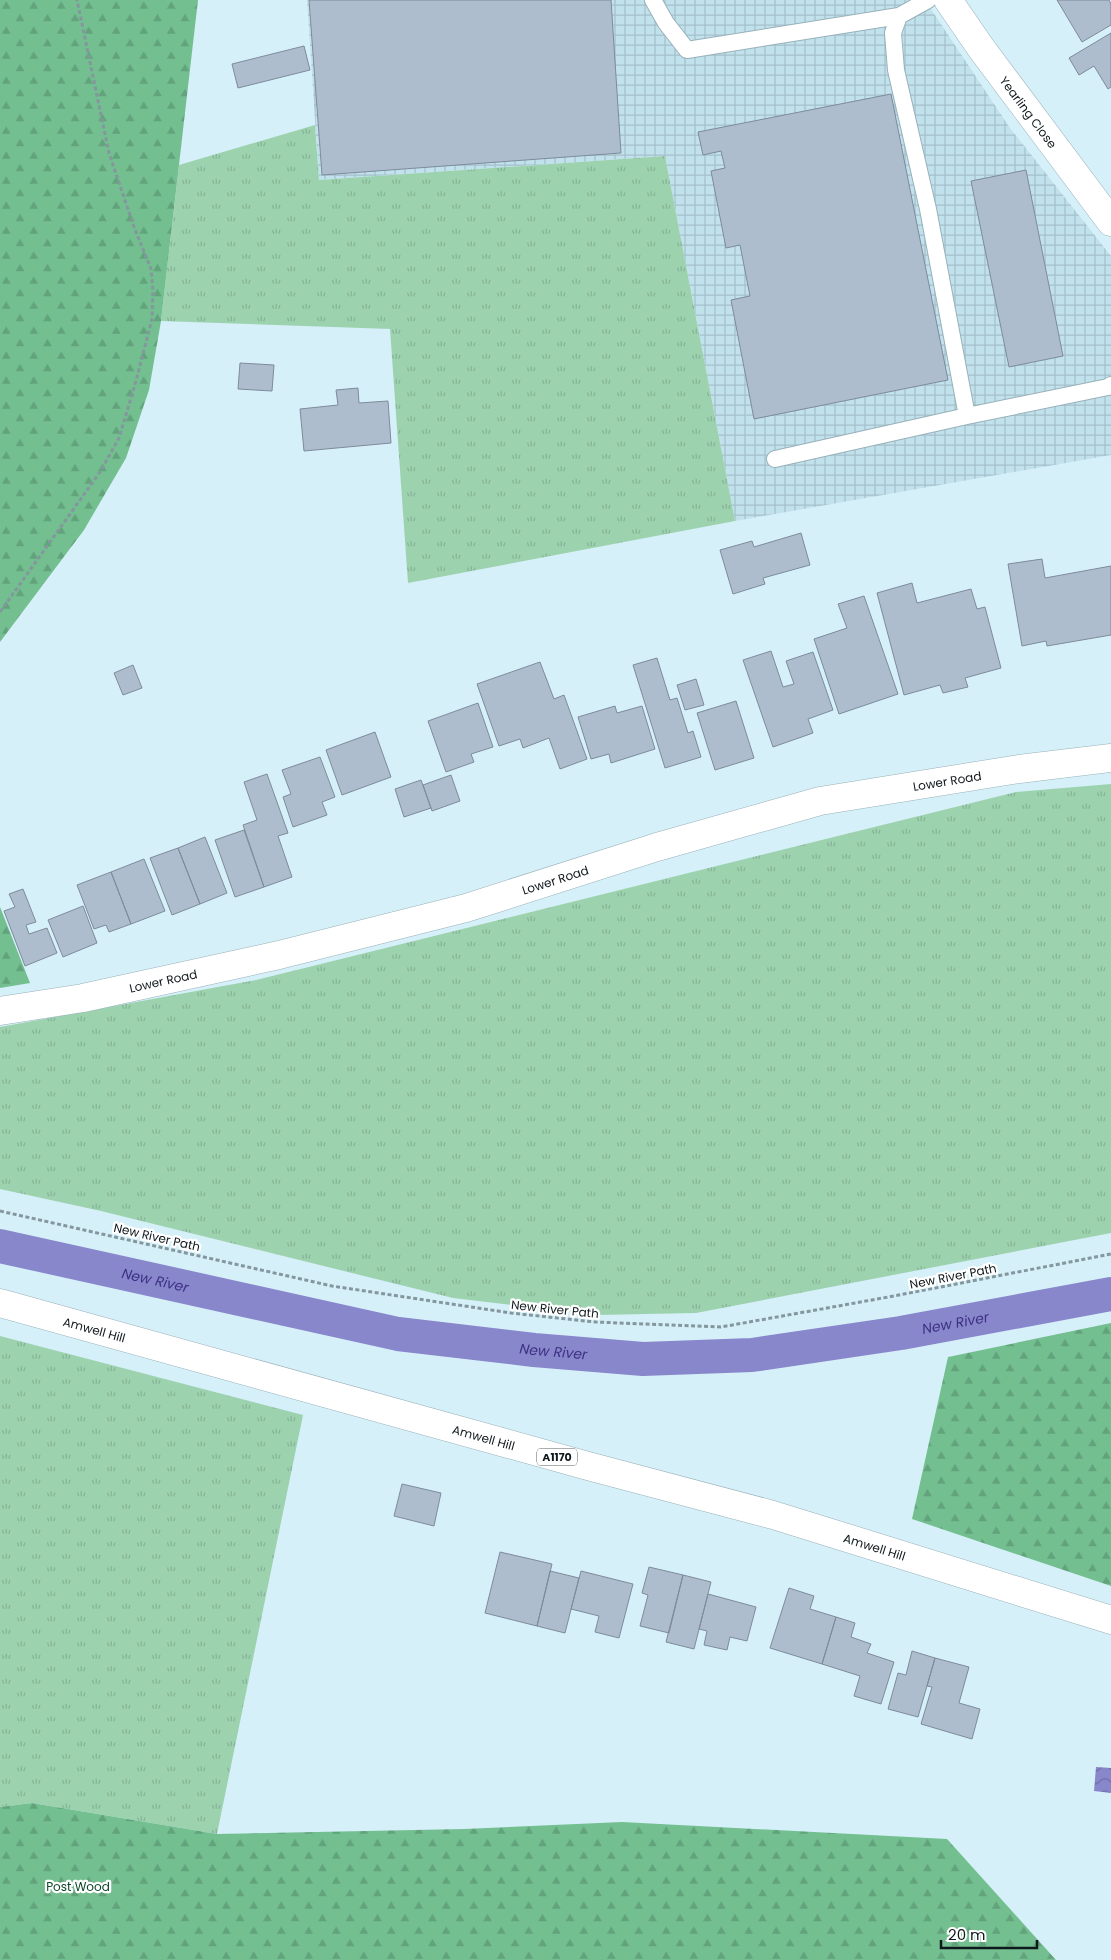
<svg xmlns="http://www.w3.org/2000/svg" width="1111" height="1960" font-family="Poppins,sans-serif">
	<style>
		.industrial { fill: url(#industrial-grid) }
		.grass { fill: url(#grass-tufts) }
		.forest { fill: url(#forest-firs) }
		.water { fill: url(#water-waves) }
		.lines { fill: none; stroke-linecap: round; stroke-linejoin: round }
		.canal { stroke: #8987cc; stroke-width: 34 }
		.building { fill: #aebdce; stroke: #7d8b9b }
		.lane-casing { stroke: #98b1b9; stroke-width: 18 }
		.street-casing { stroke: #98b1b9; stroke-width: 29 }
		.primary-casing { stroke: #98b1b9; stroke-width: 29 }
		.path { stroke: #84979e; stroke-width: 3; stroke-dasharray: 4 2.5; stroke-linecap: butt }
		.lane { stroke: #fff; stroke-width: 16 }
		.street { stroke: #fff; stroke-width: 28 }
		.primary { stroke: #fff; stroke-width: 28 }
		.labels { text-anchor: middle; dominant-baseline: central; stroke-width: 4.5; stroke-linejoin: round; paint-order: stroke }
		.shield { fill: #fff; stroke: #575d5f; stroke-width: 1 }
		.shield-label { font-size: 11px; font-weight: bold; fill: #0f181b }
		.street-label { font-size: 12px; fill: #0f181b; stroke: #fff }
		.park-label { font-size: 12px; fill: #094628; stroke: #fff }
		.water-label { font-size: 14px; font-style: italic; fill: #3d3183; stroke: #fff }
	</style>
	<defs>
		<pattern id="industrial-grid" width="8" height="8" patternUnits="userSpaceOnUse" patternTransform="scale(1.25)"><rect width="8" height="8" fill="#c1e2ed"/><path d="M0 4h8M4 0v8" fill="none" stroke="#a5c1cb"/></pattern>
		<pattern id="grass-tufts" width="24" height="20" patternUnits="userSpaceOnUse" patternTransform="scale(1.25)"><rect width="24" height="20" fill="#9dd2af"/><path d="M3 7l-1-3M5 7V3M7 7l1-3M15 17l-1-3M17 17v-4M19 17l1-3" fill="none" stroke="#86b496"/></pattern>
		<pattern id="forest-firs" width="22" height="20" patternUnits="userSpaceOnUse" patternTransform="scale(1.25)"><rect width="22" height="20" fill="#73bf90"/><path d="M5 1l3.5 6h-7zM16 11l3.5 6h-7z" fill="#62a37c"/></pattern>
		<pattern id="water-waves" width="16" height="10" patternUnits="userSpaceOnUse" patternTransform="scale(1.25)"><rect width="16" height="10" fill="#8987cc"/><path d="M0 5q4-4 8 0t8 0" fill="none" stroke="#6e6da5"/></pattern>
	</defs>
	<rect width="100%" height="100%" fill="#d6f0f9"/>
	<path class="industrial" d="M 307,0 L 925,0 L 1010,128 L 1111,256 L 1111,455 L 735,521 L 665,156 L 319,180 Z"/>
	<path class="grass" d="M 315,125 L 319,180 L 665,156 L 735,521 L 408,583 L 390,329 L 161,321 L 179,165 Z
		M 1111,784 L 1111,1233 L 696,1313 L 598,1315 L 453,1298 L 101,1211 L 0,1189 L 0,1027 L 256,980 L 1016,792 Z
		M 0,1336 L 303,1415 L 217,1834 L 32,1803 L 0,1807 Z"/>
	<path class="forest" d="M 0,0 L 198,0 L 161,321 L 149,390 L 126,458 L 84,530 L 0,642 Z
		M 0,907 L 30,983 L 0,988 Z
		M 1111,1323 L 1111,1586 L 912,1519 L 948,1357 Z
		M 32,1803 L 217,1834 L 464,1829 L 622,1822 L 947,1839 L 1056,1960 L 0,1960 L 0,1807 Z"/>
	<path class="water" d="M 1096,1767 L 1111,1768 L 1111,1793 L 1094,1791 Z"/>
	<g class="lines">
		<path class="canal" id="s1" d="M 0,1246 L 398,1334 L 534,1350 L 643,1359 L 752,1355 L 901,1333 L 1111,1294"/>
	</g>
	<path class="building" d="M 309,0 L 611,0 L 621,153 L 322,175 Z
		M 1057,0 L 1109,0 L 1111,4 L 1111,25 L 1082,42 Z
		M 1111,33 L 1111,87 L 1108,89 L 1094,66 L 1079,75 L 1069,58 Z
		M 304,46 L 310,70 L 238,88 L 232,64 Z
		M 891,94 L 948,380 L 754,419 L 731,300 L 750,296 L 740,245 L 726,248 L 711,171 L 725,168 L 721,151 L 703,155 L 698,132 Z
		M 1026,170 L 1063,356 L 1009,367 L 971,181 Z
		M 240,363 L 274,365 L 272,391 L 238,389 Z
		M 358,388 L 359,403 L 388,401 L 391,443 L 304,451 L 300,409 L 338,405 L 336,390 Z
		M 801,533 L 810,565 L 763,578 L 765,584 L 733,594 L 720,550 L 752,541 L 754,547 Z
		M 1042,559 L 1045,578 L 1111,566 L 1111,635 L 1047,646 L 1046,641 L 1022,646 L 1008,564 Z
		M 912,583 L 917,603 L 971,589 L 977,609 L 985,607 L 1001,668 L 965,678 L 968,687 L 943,693 L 940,685 L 904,695 L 877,593 Z
		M 864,596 L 898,694 L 839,714 L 814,639 L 847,628 L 838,604 Z
		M 771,651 L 783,687 L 794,684 L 786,661 L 813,652 L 833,710 L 808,719 L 813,733 L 773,747 L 743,660 Z
		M 657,658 L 670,700 L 677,698 L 688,733 L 693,731 L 701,757 L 665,768 L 633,665 Z
		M 540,662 L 554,699 L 564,695 L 587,759 L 560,769 L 549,738 L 523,748 L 520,739 L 499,746 L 477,684 Z
		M 133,665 L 142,688 L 123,695 L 114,673 Z
		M 696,679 L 704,705 L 685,710 L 677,685 Z
		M 736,701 L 754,758 L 715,770 L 697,713 Z
		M 478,703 L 493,747 L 471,754 L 474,762 L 446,772 L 428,721 Z
		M 615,706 L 617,713 L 642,706 L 655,749 L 611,763 L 609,754 L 591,759 L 578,717 Z
		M 375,732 L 391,777 L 342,795 L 326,750 Z
		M 320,757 L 335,797 L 322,802 L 327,815 L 293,827 L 283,797 L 291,794 L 282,770 Z
		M 267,774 L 288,833 L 278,836 L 292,877 L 264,887 L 243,825 L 257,820 L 244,782 Z
		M 451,775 L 460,801 L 432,811 L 423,785 Z
		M 421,780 L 431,808 L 404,817 L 395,789 Z
		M 244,830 L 264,887 L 235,897 L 215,840 Z
		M 205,837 L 227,893 L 200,904 L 178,848 Z
		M 178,848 L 200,904 L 172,915 L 150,858 Z
		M 144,859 L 165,911 L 131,924 L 111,872 Z
		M 111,872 L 131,924 L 109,932 L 106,925 L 94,929 L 77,885 Z
		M 23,889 L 36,922 L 26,925 L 29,934 L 47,928 L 57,953 L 25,966 L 4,911 L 15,907 L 9,894 Z
		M 83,906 L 97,943 L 63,957 L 48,920 Z
		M 402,1484 L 441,1493 L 434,1526 L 394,1516 Z
		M 500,1552 L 552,1564 L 537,1626 L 485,1613 Z
		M 649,1567 L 683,1575 L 669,1633 L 640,1626 L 648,1595 L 642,1593 Z
		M 550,1571 L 579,1578 L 565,1633 L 537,1626 Z
		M 581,1571 L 633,1584 L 619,1638 L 595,1632 L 599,1616 L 571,1609 Z
		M 683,1575 L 711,1582 L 694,1649 L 666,1642 Z
		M 789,1588 L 814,1596 L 810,1609 L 836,1617 L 822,1664 L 770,1648 Z
		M 708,1594 L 756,1607 L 747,1641 L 730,1637 L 727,1650 L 704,1645 L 707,1631 L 699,1629 Z
		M 836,1617 L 855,1623 L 851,1637 L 871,1644 L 867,1653 L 894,1662 L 881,1704 L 854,1696 L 860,1676 L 822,1664 Z
		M 912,1651 L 935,1658 L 918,1717 L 888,1709 L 898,1673 L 906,1675 Z
		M 935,1658 L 969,1667 L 959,1703 L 980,1709 L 972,1739 L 921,1724 L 932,1687 L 927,1686 Z"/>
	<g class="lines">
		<g class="lane-casing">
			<path id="lane" d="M 653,0 L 666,23 L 687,50 L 899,16
				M 928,0 L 899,16 L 893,33 L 896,70 L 928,209 L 967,416 L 1108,387 L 1111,385
				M 775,459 L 967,416"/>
		</g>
		<g class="street-casing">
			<g id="street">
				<path id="s2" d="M 948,0 L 981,48 L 1111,222"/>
				<path id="s3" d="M 0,1011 L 83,998 L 279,955 L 466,908 L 657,847 L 820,801 L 1019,769 L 1111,758"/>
			</g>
		</g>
		<g class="primary-casing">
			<g id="primary">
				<path id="s4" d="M 0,1303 L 588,1466 L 773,1515 L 1111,1620"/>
			</g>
		</g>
		<path class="path" d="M 0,612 L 100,472 L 119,438 L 136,381 L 152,319 L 153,290 L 151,269 L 134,227 L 109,153 L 77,0
			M 0,1211 L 332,1286 L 511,1313 L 595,1322 L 721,1327 L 894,1296 L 1111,1254"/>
		<use href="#lane" class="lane"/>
		<use href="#street" class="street"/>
		<use href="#primary" class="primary"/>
	</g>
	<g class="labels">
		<rect class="shield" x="537" y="1448.5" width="40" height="17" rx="4"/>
		<g class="shield-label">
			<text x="557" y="1457">A1170</text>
		</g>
		<g class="street-label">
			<text stroke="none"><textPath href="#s2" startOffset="138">Yearling Close</textPath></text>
			<text stroke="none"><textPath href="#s3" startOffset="976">Lower Road</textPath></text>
			<text stroke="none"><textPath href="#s3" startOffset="571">Lower Road</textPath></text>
			<text stroke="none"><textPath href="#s3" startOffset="166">Lower Road</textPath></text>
			<text transform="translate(157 1237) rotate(13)">New River Path</text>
			<text transform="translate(953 1276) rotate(-11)">New River Path</text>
			<text transform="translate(555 1309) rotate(6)">New River Path</text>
			<text stroke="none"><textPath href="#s4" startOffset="98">Amwell Hill</textPath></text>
			<text stroke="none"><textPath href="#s4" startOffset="502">Amwell Hill</textPath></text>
			<text stroke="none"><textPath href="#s4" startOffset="908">Amwell Hill</textPath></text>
		</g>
		<g class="park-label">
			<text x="78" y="1886">Post Wood</text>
		</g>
		<g class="water-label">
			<text stroke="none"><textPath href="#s1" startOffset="159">New River</textPath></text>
			<text stroke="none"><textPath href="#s1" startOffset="969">New River</textPath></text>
			<text stroke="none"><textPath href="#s1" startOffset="564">New River</textPath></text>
		</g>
	</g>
	<path d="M941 1940v8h96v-8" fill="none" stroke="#0f181b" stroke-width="2.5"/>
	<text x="948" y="1940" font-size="15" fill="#0f181b" stroke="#ffffff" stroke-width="4" paint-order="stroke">20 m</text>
</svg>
